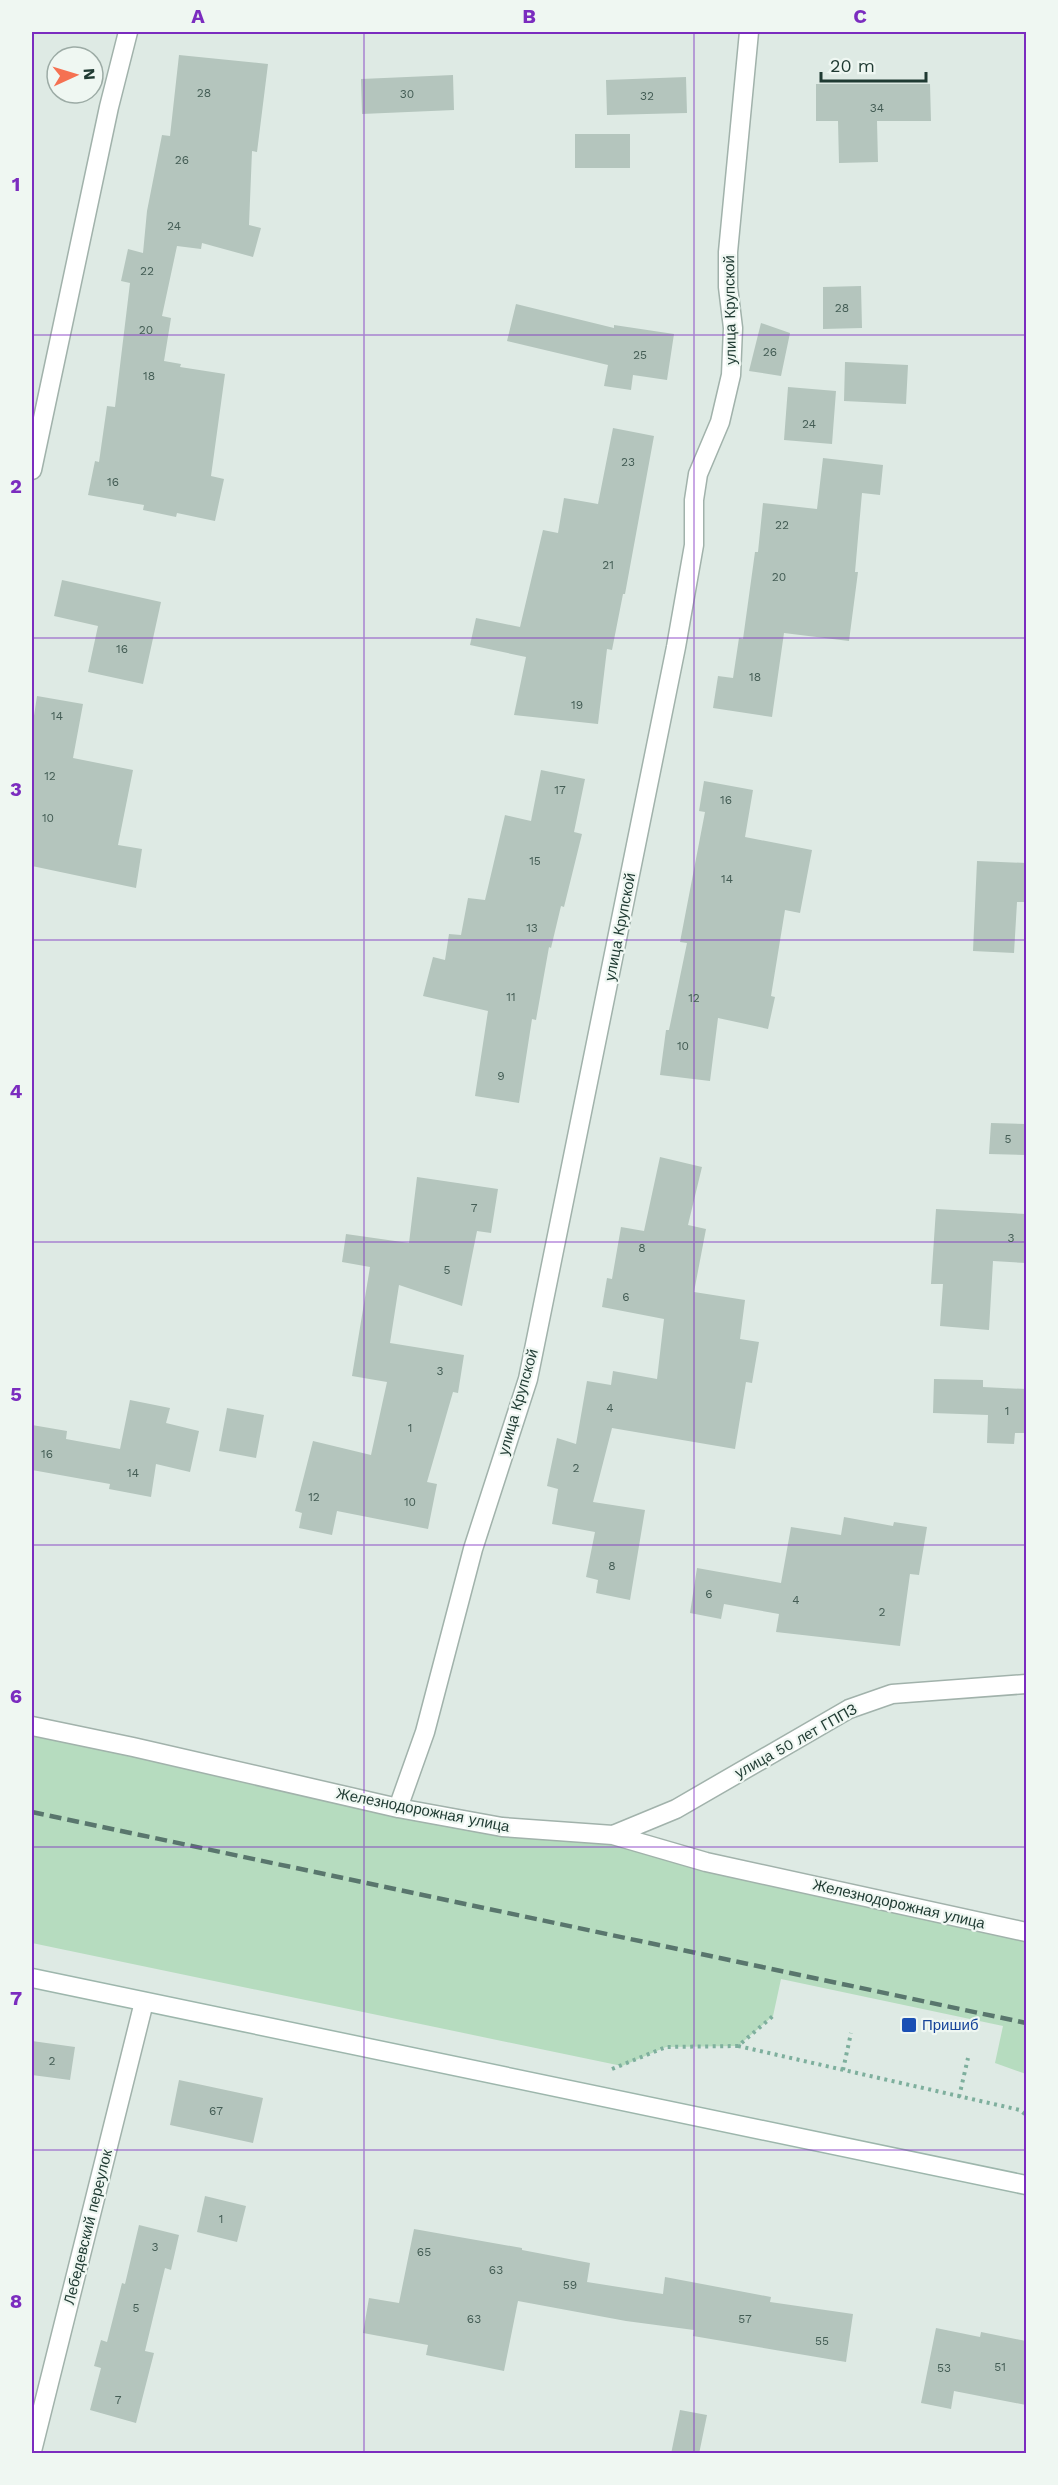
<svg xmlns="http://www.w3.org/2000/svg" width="1058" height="2485" font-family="'Work Sans',sans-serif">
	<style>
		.green { fill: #b6dcbf }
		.building { fill: #b4c5bd }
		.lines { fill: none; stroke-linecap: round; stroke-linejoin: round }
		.lane-casing { stroke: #a1b2ab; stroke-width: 21 }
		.street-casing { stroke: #a1b2ab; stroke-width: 21 }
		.secondary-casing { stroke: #9db6ac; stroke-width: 21 }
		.path { stroke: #7eaf9d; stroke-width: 4; stroke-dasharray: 3 4.5; stroke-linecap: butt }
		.lane { stroke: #fff; stroke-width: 18 }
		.street { stroke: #fff; stroke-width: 18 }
		.secondary { stroke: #fff; stroke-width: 18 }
		.rail { stroke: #59766d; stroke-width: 4.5; stroke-dasharray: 12 6; stroke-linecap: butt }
		.grid { fill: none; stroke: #7b2cbf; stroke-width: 1.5; stroke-opacity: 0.55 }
		.transit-dot { fill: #1a4fb4; stroke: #eff7f2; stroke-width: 2 }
		.labels { text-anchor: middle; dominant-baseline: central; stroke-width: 4.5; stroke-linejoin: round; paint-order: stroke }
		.number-label { font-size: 12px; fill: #445d55 }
		.street-label { font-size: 15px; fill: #1f3a32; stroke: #eff7f2 }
		.transit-label { font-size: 15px; fill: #164399; stroke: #eff7f2; text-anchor: start }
		.neatline { fill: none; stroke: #7b2cbf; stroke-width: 2 }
		.grid-label { font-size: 20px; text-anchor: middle; font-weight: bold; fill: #7b2cbf }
	</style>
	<rect width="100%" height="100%" fill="#deeae4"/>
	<path class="green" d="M 32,1726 L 398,1808 L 613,1835 L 1026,1932 L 1026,2074 L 995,2063 L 1003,2026 L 781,1979 L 773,2016 L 738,2046 L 666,2047 L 622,2066 L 32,1943 Z"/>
	<path class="building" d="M 179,55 L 268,64 L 257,152 L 252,151 L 249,225 L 261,228 L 253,257 L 202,243 L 201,249 L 177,246 L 162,316 L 171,318 L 164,361 L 181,364 L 180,367 L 225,374 L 211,476 L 224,479 L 215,521 L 177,513 L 176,517 L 143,510 L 144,505 L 88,495 L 95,461 L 99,462 L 107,406 L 115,407 L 130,283 L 121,281 L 128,249 L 143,253 L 147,211 L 162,135 L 170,136 Z
		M 453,75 L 454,110 L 362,114 L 361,79 Z
		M 686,77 L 687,113 L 607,115 L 606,80 Z
		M 816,84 L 930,84 L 931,121 L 877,121 L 878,162 L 839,163 L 838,121 L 816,121 Z
		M 575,134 L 630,134 L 630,168 L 575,168 Z
		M 861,286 L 862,328 L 823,329 L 823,287 Z
		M 516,304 L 614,328 L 614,325 L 674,334 L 667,380 L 633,375 L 631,390 L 604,386 L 608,365 L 507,341 Z
		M 761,323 L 790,333 L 781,376 L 749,371 Z
		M 845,362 L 908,365 L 906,404 L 844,401 Z
		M 788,387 L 836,391 L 832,444 L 784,440 Z
		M 613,428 L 654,436 L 625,594 L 623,594 L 612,650 L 607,649 L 598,724 L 514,715 L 526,657 L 470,645 L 476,618 L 520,627 L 543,530 L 558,533 L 564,498 L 598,504 Z
		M 823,458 L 883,465 L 880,495 L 862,493 L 855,572 L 858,572 L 849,641 L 784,633 L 772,717 L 713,708 L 718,676 L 733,678 L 739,638 L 743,639 L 755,552 L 758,552 L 763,503 L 817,509 Z
		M 62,580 L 161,602 L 143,684 L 88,672 L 98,626 L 54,616 Z
		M 37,696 L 83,704 L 73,758 L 133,770 L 118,845 L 142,849 L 136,888 L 32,866 L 32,729 Z
		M 541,770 L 585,779 L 574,832 L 582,834 L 564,907 L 561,906 L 551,948 L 549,947 L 536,1020 L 532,1019 L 519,1103 L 475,1096 L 488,1011 L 423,996 L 433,957 L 445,960 L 449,934 L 461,935 L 468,898 L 485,900 L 505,815 L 531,821 Z
		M 704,781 L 753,790 L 745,837 L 812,850 L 800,913 L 785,910 L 771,996 L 775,997 L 768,1029 L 718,1018 L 710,1081 L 660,1075 L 666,1030 L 669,1030 L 687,943 L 680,942 L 705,812 L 699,811 Z
		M 977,861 L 1026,863 L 1026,902 L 1017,902 L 1014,953 L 973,951 Z
		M 991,1123 L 1026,1124 L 1026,1155 L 989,1154 Z
		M 660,1157 L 702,1167 L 688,1225 L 706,1229 L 694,1292 L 745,1300 L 740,1339 L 759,1342 L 752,1383 L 746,1382 L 735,1449 L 612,1428 L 593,1502 L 645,1510 L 630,1600 L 596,1593 L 598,1580 L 586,1577 L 595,1532 L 552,1524 L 558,1489 L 547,1486 L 557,1438 L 576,1444 L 587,1381 L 611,1385 L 613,1371 L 657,1379 L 664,1319 L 602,1307 L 607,1278 L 612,1279 L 621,1227 L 644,1231 Z
		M 417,1177 L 498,1189 L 491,1233 L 477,1231 L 462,1306 L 399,1285 L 390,1343 L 464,1355 L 458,1393 L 453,1392 L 427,1482 L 437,1484 L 428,1529 L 337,1511 L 332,1535 L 299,1528 L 302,1513 L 295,1511 L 313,1441 L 371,1455 L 387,1382 L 352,1376 L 370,1267 L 342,1262 L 346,1234 L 409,1243 Z
		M 936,1209 L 1026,1214 L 1026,1263 L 993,1261 L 989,1330 L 940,1326 L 943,1284 L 931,1284 Z
		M 934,1379 L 983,1380 L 983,1387 L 1026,1389 L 1026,1433 L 1015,1433 L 1014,1444 L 987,1443 L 988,1415 L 933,1413 Z
		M 130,1400 L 170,1408 L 166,1423 L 199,1431 L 190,1472 L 156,1464 L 151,1497 L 109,1489 L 110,1484 L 32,1470 L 32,1425 L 67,1431 L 66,1439 L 120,1449 Z
		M 227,1408 L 264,1415 L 256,1458 L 219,1451 Z
		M 844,1517 L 893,1526 L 894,1522 L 927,1527 L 919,1575 L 910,1574 L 900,1646 L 776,1632 L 779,1614 L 724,1604 L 721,1619 L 690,1613 L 697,1568 L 781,1583 L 791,1527 L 841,1535 Z
		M 32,2041 L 75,2047 L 70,2080 L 32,2075 Z
		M 179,2080 L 263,2098 L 253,2143 L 170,2125 Z
		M 205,2196 L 246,2206 L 237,2242 L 197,2232 Z
		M 139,2225 L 179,2235 L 171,2270 L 165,2268 L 145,2351 L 154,2353 L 136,2423 L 90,2410 L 101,2368 L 94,2366 L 101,2340 L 107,2342 L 122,2283 L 125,2284 Z
		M 414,2229 L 522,2248 L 522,2250 L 590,2263 L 587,2282 L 663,2294 L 665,2277 L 771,2297 L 770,2302 L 853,2314 L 846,2362 L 693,2336 L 694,2330 L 626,2321 L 518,2301 L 504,2371 L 426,2355 L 428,2345 L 363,2333 L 369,2298 L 399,2303 Z
		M 936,2328 L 980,2337 L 981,2332 L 1026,2341 L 1026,2405 L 954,2391 L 951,2409 L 921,2403 Z
		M 680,2410 L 707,2415 L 699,2454 L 671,2454 Z"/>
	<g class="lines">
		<g class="lane-casing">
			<path id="lane" d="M 32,470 L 109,107 L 128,32"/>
		</g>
		<g class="street-casing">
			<path id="street" d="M 32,1726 L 133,1747 L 398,1808 L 502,1827 L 613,1835 L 706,1862 L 1026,1932
				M 398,1808 L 425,1732 L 473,1549 L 528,1379 L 676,647 L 694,545 L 694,500 L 698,474 L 720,422 L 731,375 L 733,328 L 728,287 L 728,252 L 749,32
				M 613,1835 L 676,1809 L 849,1709 L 892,1694 L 1026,1684
				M 32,2451 L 144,2002"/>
		</g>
		<g class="secondary-casing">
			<path id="secondary" d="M 32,1978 L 1026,2185"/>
		</g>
		<path class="path" d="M 738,2046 L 1020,2110 L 1026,2115
			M 612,2069 L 666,2047 L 738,2046 L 773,2016
			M 843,2070 L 851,2033
			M 959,2097 L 968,2058"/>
		<use href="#lane" class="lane"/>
		<use href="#street" class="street"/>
		<use href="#secondary" class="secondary"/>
		<path class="rail" d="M 32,1812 L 1026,2023"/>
	</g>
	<path class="grid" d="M 364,32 L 364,2454M 694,32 L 694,2454M 32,335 L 1026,335M 32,638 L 1026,638M 32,940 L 1026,940M 32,1242 L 1026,1242M 32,1545 L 1026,1545M 32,1847 L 1026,1847M 32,2150 L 1026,2150"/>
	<rect class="transit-dot" x="901" y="2017" width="16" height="16" rx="3"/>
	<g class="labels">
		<g class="number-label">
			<text x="204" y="93">28</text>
			<text x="407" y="94">30</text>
			<text x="647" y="96">32</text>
			<text x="877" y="108">34</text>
			<text x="182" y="160">26</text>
			<text x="174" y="226">24</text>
			<text x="147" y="271">22</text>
			<text x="842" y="308">28</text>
			<text x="146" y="330">20</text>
			<text x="770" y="352">26</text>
			<text x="640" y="355">25</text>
			<text x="149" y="376">18</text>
			<text x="809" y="424">24</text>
			<text x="628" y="462">23</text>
			<text x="113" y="482">16</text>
			<text x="782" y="525">22</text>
			<text x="608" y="565">21</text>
			<text x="779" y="577">20</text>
			<text x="122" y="649">16</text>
			<text x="755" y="677">18</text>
			<text x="577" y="705">19</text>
			<text x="57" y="716">14</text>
			<text x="50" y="776">12</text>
			<text x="560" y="790">17</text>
			<text x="726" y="800">16</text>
			<text x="48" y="818">10</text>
			<text x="535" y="861">15</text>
			<text x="727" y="879">14</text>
			<text x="532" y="928">13</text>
			<text x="511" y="997">11</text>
			<text x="694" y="998">12</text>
			<text x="683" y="1046">10</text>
			<text x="501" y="1076">9</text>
			<text x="1008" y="1139">5</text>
			<text x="474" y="1208">7</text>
			<text x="1011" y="1238">3</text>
			<text x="642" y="1248">8</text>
			<text x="447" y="1270">5</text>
			<text x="626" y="1297">6</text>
			<text x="440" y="1371">3</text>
			<text x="610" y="1408">4</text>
			<text x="1007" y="1411">1</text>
			<text x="410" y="1428">1</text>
			<text x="47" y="1454">16</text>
			<text x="576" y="1468">2</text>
			<text x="133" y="1473">14</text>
			<text x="314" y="1497">12</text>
			<text x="410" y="1502">10</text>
			<text x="612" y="1566">8</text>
			<text x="709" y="1594">6</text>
			<text x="796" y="1600">4</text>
			<text x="882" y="1612">2</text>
			<text x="52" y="2061">2</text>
			<text x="216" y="2111">67</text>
			<text x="221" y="2219">1</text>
			<text x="155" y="2247">3</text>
			<text x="424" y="2252">65</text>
			<text x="496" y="2270">63</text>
			<text x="570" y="2285">59</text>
			<text x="136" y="2308">5</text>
			<text x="474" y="2319">63</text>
			<text x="745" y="2319">57</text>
			<text x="822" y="2341">55</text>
			<text x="1000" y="2367">51</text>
			<text x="944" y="2368">53</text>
			<text x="118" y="2400">7</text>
		</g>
		<g class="street-label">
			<text transform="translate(730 310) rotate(-91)">улица Крупской</text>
			<text transform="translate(620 927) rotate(-79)">улица Крупской</text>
			<text transform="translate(518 1402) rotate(-74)">улица Крупской</text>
			<text transform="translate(796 1741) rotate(-29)">улица 50 лет ГППЗ</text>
			<text transform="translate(423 1810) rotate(11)">Железнодорожная улица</text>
			<text transform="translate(899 1904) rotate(13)">Железнодорожная улица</text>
			<text transform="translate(88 2227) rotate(-76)">Лебедевский переулок</text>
		</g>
		<g class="transit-label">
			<text x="922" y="2025">Пришиб</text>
		</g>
	</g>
	<rect width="1058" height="2485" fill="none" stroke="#eff7f2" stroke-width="66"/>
	<g transform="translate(75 75) rotate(86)"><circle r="28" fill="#eff7f2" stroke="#9caba5" stroke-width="1.5"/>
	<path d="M0-4.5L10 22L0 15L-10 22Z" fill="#f57152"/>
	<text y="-9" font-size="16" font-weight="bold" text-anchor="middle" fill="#1f3a32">N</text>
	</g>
	<path d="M821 72v9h105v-9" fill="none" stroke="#1f3a32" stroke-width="3"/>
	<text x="830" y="72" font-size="18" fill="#1f3a32" stroke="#eff7f2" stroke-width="4.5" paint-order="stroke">20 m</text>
	<rect x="33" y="33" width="992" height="2419" class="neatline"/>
	<g class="grid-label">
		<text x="198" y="23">A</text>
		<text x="529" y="23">B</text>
		<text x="860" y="23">C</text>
		<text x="16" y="191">1</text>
		<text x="16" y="493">2</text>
		<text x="16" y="796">3</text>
		<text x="16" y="1098">4</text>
		<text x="16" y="1401">5</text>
		<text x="16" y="1703">6</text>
		<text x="16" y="2005">7</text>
		<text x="16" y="2308">8</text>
	</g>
</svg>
